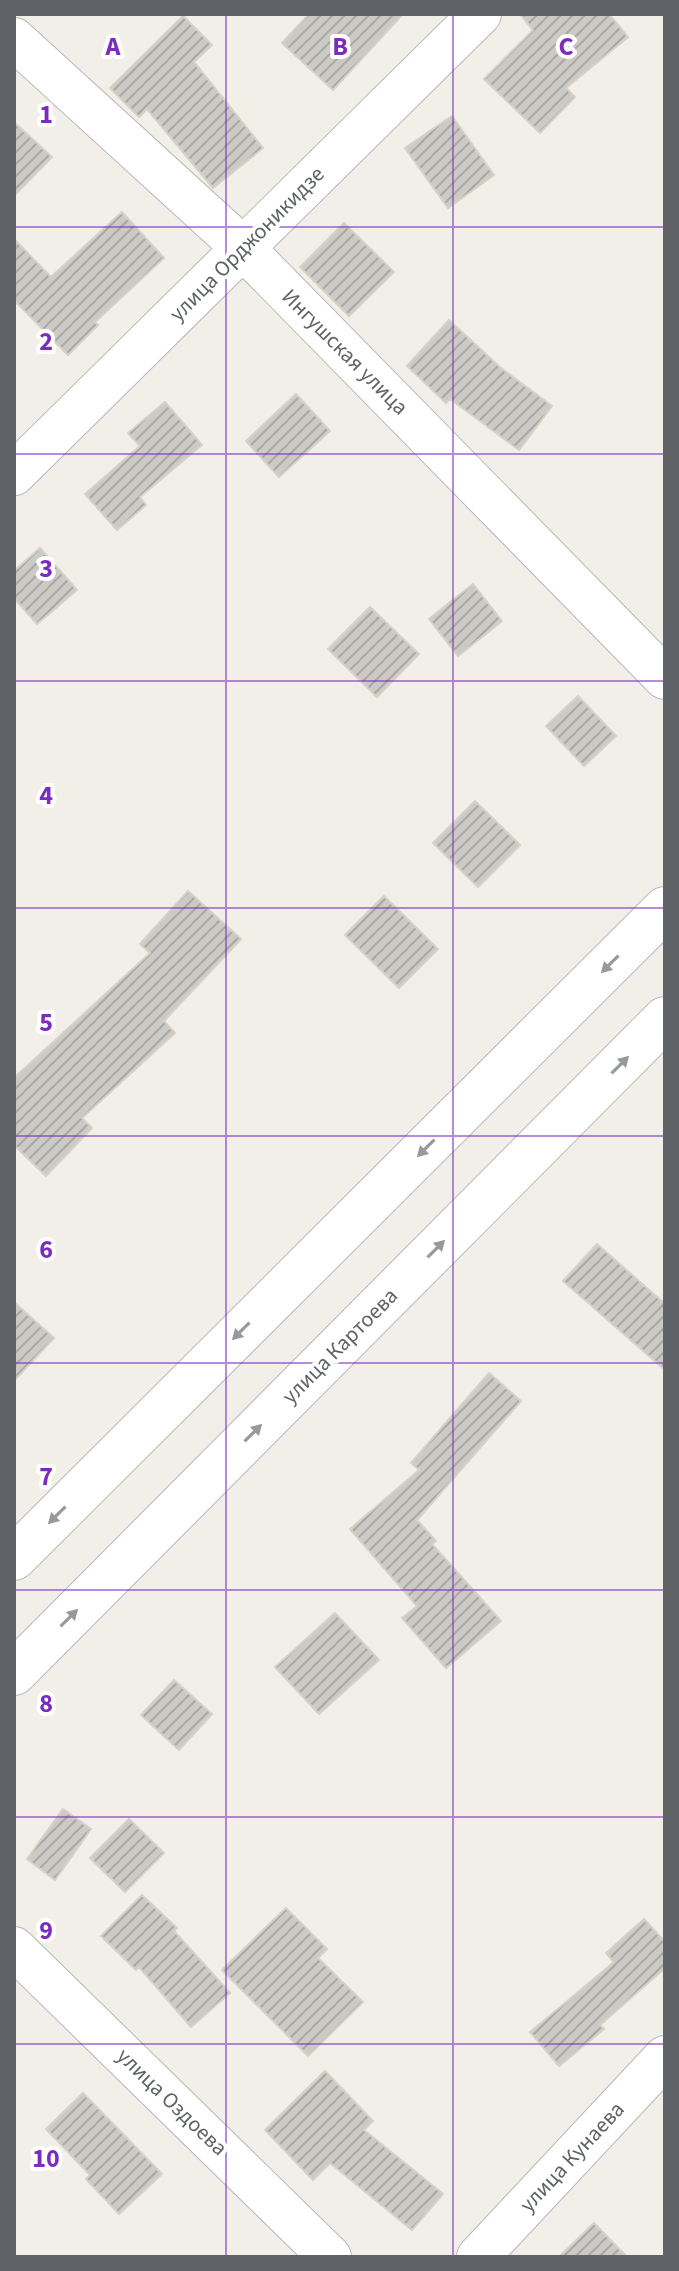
<svg xmlns="http://www.w3.org/2000/svg" width="679" height="2271" font-family="'Source Sans 3',sans-serif">
	<style>
		.building { fill: url(#building-hatch); stroke: #d6d1c6; stroke-width: 2 }
		.lines { fill: none; stroke-linecap: round; stroke-linejoin: round }
		.minor-casing { stroke: #b5b8bc; stroke-width: 44 }
		.secondary-casing { stroke: #b6babf; stroke-width: 46 }
		.minor { stroke: #fff; stroke-width: 42 }
		.secondary { stroke: #fff; stroke-width: 44 }
		.oneway { fill: #979a9d }
		.grid { fill: none; stroke: #7b2cbf; stroke-width: 2; stroke-opacity: 0.55 }
		.labels { text-anchor: middle; dominant-baseline: central; stroke-width: 8; stroke-linejoin: round; paint-order: stroke }
		.street-label { font-size: 22px; fill: #5f6368; stroke: #fff }
		.grid-label { font-size: 26px; text-anchor: middle; font-weight: bold; fill: #7b2cbf; stroke: #fff; stroke-width: 8; stroke-linejoin: round; paint-order: stroke }
	</style>
	<defs>
		<pattern id="building-hatch" width="6" height="6" patternUnits="userSpaceOnUse" patternTransform="scale(2)"><rect width="6" height="6" fill="#cccac5"/><path d="M-1 1l2-2M0 6l6-6M5 7l2-2" fill="none" stroke="#a9a8a4"/></pattern>
	</defs>
	<rect width="100%" height="100%" fill="#f1efe8"/>
	<path class="building" d="M 309,14 L 403,14 L 333,90 L 282,43 Z
		M 520,14 L 609,14 L 628,37 L 566,88 L 575,97 L 540,133 L 484,79 L 533,30 Z
		M 183,16 L 212,45 L 194,62 L 263,148 L 213,188 L 147,109 L 139,117 L 110,88 Z
		M 452,116 L 494,175 L 448,208 L 405,148 Z
		M 14,122 L 52,157 L 14,196 Z
		M 122,212 L 164,258 L 95,322 L 98,325 L 68,355 L 14,300 L 14,239 L 51,277 Z
		M 344,223 L 394,272 L 349,316 L 300,267 Z
		M 449,320 L 501,368 L 552,406 L 519,450 L 450,399 L 446,403 L 407,366 Z
		M 296,394 L 330,431 L 279,477 L 246,441 Z
		M 165,402 L 202,445 L 140,497 L 146,505 L 117,530 L 85,494 L 140,446 L 128,433 Z
		M 40,548 L 77,590 L 37,624 L 14,598 L 14,571 Z
		M 473,584 L 502,621 L 458,656 L 429,619 Z
		M 370,607 L 419,654 L 377,697 L 328,649 Z
		M 578,696 L 616,736 L 584,766 L 546,726 Z
		M 475,801 L 520,845 L 478,887 L 433,843 Z
		M 188,891 L 241,939 L 164,1021 L 175,1033 L 82,1118 L 92,1128 L 46,1176 L 14,1145 L 14,1078 L 150,953 L 140,944 Z
		M 384,896 L 438,949 L 399,988 L 345,935 Z
		M 597,1244 L 665,1304 L 665,1370 L 563,1281 Z
		M 14,1302 L 54,1338 L 14,1381 Z
		M 489,1373 L 521,1401 L 417,1520 L 436,1541 L 432,1544 L 501,1621 L 446,1668 L 402,1618 L 417,1606 L 350,1529 L 419,1470 L 411,1463 Z
		M 335,1613 L 379,1660 L 319,1714 L 275,1667 Z
		M 174,1680 L 212,1714 L 179,1750 L 141,1715 Z
		M 63,1809 L 91,1829 L 55,1880 L 27,1859 Z
		M 129,1819 L 164,1853 L 125,1892 L 90,1858 Z
		M 142,1895 L 177,1928 L 174,1931 L 230,1993 L 191,2027 L 139,1967 L 136,1970 L 101,1936 Z
		M 286,1908 L 327,1949 L 318,1958 L 363,2002 L 308,2056 L 222,1970 Z
		M 644,1919 L 665,1942 L 665,1968 L 600,2025 L 604,2029 L 559,2066 L 530,2032 L 614,1962 L 606,1953 Z
		M 325,2071 L 373,2121 L 364,2130 L 443,2194 L 412,2230 L 330,2163 L 313,2180 L 265,2130 Z
		M 83,2093 L 162,2174 L 119,2214 L 86,2179 L 90,2175 L 46,2129 Z
		M 594,2223 L 627,2257 L 559,2257 Z"/>
	<g class="lines">
		<g class="minor-casing">
			<path id="minor" d="M 14,39 L 243,248 L 665,678
				M 14,474 L 480,14
				M 14,1948 L 330,2257
				M 478,2257 L 665,2057"/>
		</g>
		<g class="secondary-casing">
			<path id="secondary" d="M 14,1558 L 665,909
				M 14,1673 L 665,1019"/>
		</g>
		<use href="#minor" class="minor"/>
		<use href="#secondary" class="secondary"/>
	</g>
	<defs><path id="oneway-solid" d="M-6-.8H1V-3.2L6.5 0L1 3.2V.8H-6Z" transform="scale(2)"/></defs>
	<g class="oneway">
		<use href="#oneway-solid" transform="translate(610 964) rotate(135)"/>
		<use href="#oneway-solid" transform="translate(620 1065) rotate(-45)"/>
		<use href="#oneway-solid" transform="translate(426 1148) rotate(135)"/>
		<use href="#oneway-solid" transform="translate(436 1249) rotate(-45)"/>
		<use href="#oneway-solid" transform="translate(241 1331) rotate(135)"/>
		<use href="#oneway-solid" transform="translate(253 1433) rotate(-45)"/>
		<use href="#oneway-solid" transform="translate(57 1515) rotate(135)"/>
		<use href="#oneway-solid" transform="translate(69 1618) rotate(-45)"/>
	</g>
	<path class="grid" d="M 226,14 L 226,2257M 453,14 L 453,2257M 14,227 L 665,227M 14,454 L 665,454M 14,681 L 665,681M 14,908 L 665,908M 14,1136 L 665,1136M 14,1363 L 665,1363M 14,1590 L 665,1590M 14,1817 L 665,1817M 14,2044 L 665,2044"/>
	<g class="labels">
		<g class="street-label">
			<text transform="translate(247 244) rotate(-45)">улица Орджоникидзе</text>
			<text transform="translate(345 352) rotate(45)">Ингушская улица</text>
			<text transform="translate(340 1346) rotate(-45)">улица Картоева</text>
			<text transform="translate(172 2102) rotate(44)">улица Оздоева</text>
			<text transform="translate(572 2157) rotate(-47)">улица Кунаева</text>
		</g>
	</g>
	<g class="grid-label">
		<text x="113" y="55">A</text>
		<text x="340" y="55">B</text>
		<text x="566" y="55">C</text>
		<text x="46" y="123">1</text>
		<text x="46" y="350">2</text>
		<text x="46" y="577">3</text>
		<text x="46" y="804">4</text>
		<text x="46" y="1031">5</text>
		<text x="46" y="1258">6</text>
		<text x="46" y="1485">7</text>
		<text x="46" y="1712">8</text>
		<text x="46" y="1939">9</text>
		<text x="46" y="2167">10</text>
	</g>
	<rect width="679" height="2271" fill="none" stroke="#5f6368" stroke-width="32"/>
</svg>
